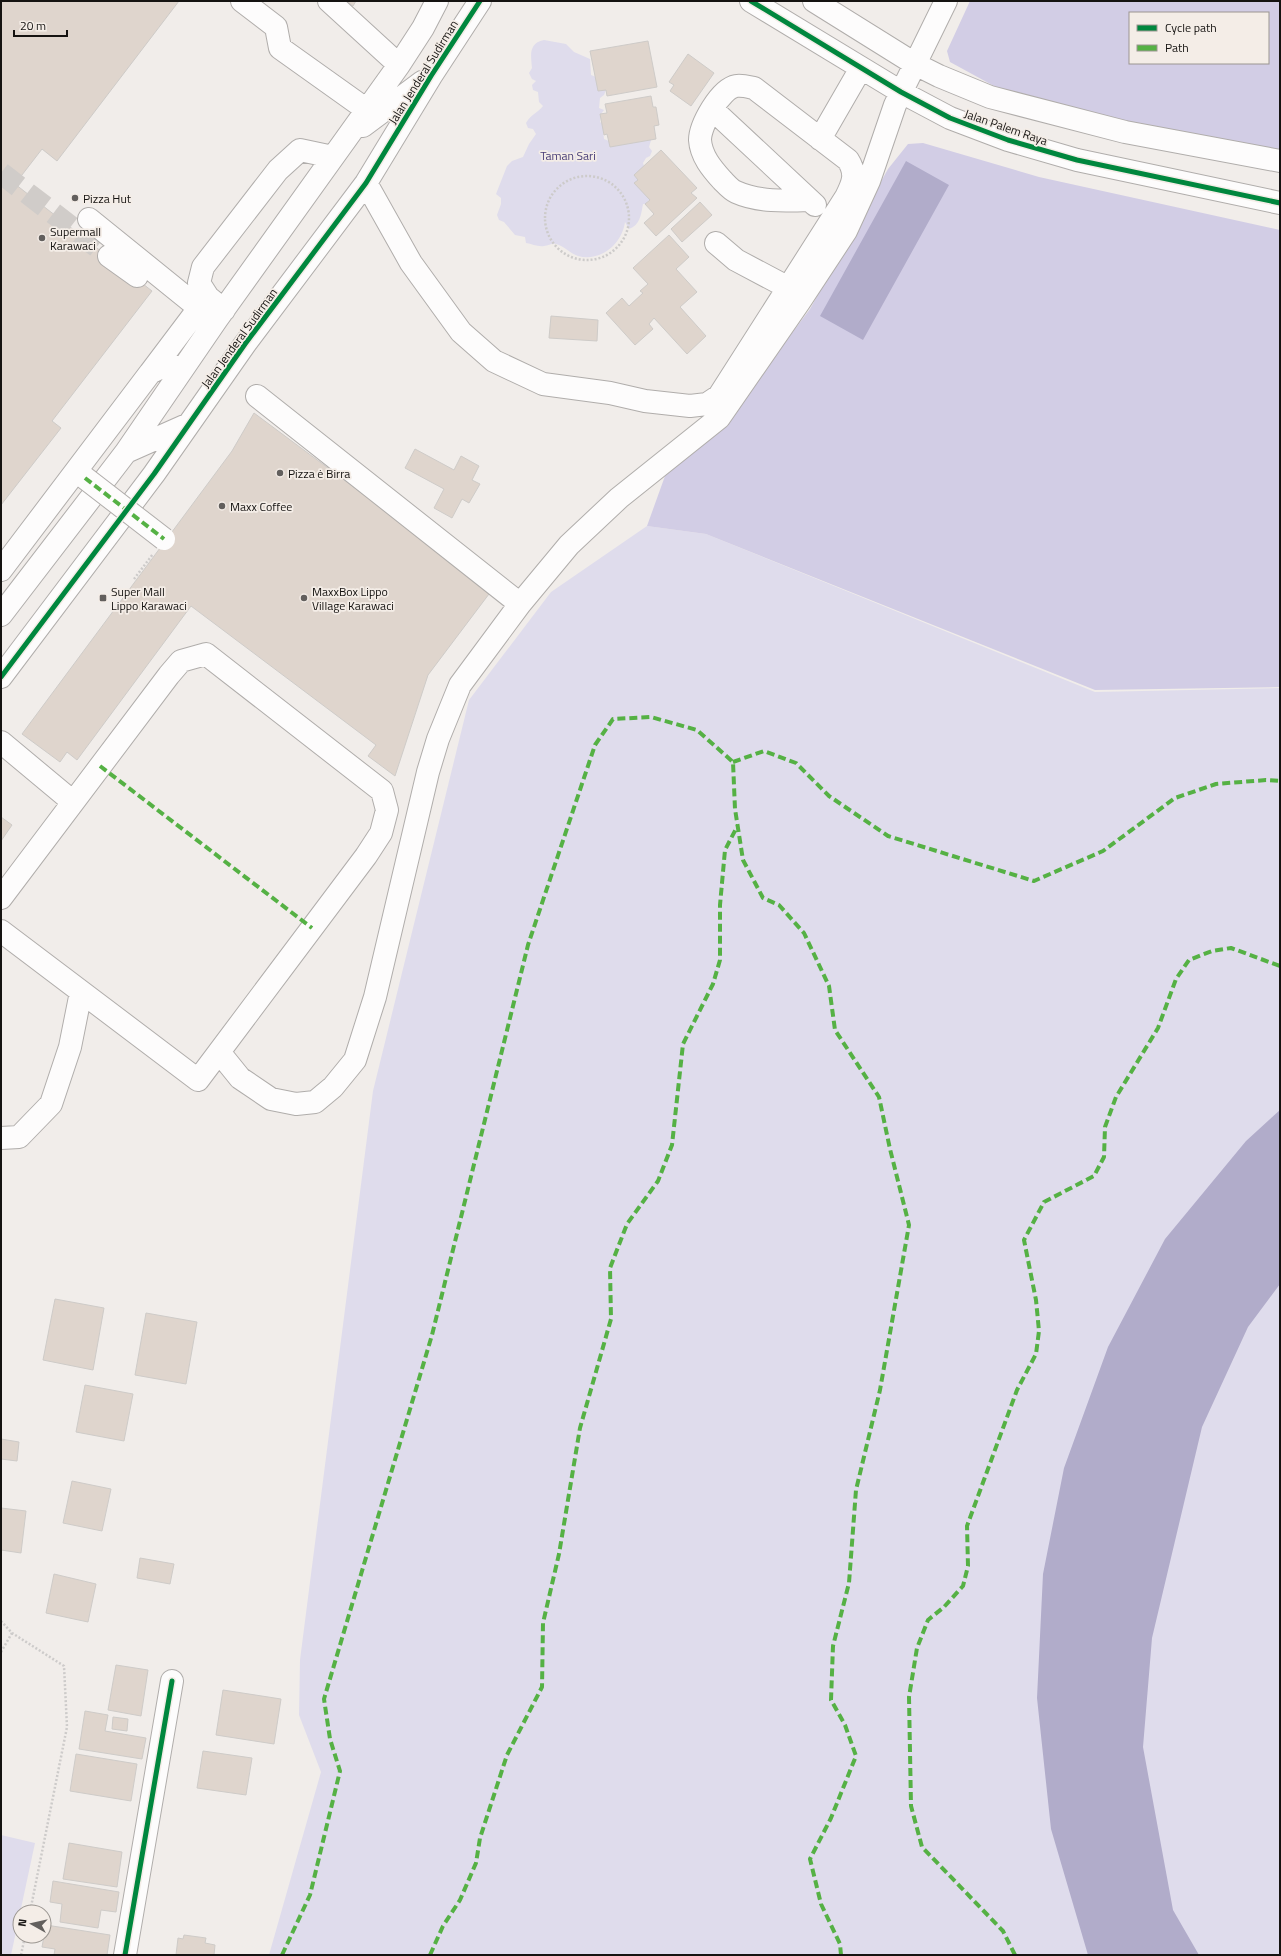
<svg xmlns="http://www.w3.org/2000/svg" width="1281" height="1956" font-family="'Titillium Web',sans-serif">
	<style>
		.green { fill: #dfdcec }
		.forest { fill: #d2cde5; fill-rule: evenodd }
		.water { fill: #b1acca }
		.building { fill: #dfd5cd; stroke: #cecbc8 }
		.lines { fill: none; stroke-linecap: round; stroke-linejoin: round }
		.minor-tunnel { stroke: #d0ccc9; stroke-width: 22; stroke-dasharray: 22 11; stroke-linecap: butt }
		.minor-casing { stroke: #b0adab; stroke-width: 24 }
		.path { stroke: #cdcbca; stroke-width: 2.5; stroke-dasharray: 2 2; stroke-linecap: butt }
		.minor { stroke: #fdfcfc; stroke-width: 22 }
		.minor-bridge-casing { stroke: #b0adab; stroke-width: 24; stroke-linecap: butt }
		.minor-bridge { stroke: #fdfcfc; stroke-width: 22 }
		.quiet { stroke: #55b144; stroke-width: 4; stroke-dasharray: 8 4; stroke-linecap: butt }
		.cycleway-casing { stroke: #f4ede7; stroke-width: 8 }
		.cycleway { stroke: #00873e; stroke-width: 5 }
		.poi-dot { fill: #625f5d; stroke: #f4ede7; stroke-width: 1.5 }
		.labels { text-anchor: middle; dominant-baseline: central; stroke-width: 3.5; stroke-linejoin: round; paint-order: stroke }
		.street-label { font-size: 12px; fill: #151311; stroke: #f4ede7 }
		.park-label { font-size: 12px; fill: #473c76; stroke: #f4ede7 }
		.poi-label { font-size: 12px; fill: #151311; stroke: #f4ede7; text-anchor: start }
	</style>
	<rect width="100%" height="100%" fill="#f1edea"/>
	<path class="green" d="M 544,40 L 566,44 L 574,52 L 590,59 L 591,75 L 596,77 L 606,90 L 604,95 L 600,98 L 599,108 L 604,110 L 601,114 L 600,122 L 604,125 L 603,130 L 604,139 L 609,141 L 652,137 L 649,147 L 652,151 L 650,156 L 646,158 L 643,163 L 653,196 L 645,204 L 643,204 C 641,215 640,225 629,229 L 625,222 C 622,244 601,262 578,256 C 570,253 566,248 559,245 C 553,242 550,245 544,246 C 538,247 532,244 526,243 L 525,237 L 515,235 L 504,222 L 499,220 L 497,215 L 501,204 L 501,198 L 496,194 L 507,166 L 512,161 L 523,157 L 529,144 L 536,134 L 533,129 L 528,128 L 526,123 C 531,114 538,113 543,106 L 539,102 L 538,92 L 533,90 L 532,85 L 536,81 L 532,79 L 529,73 L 532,68 C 531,56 528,43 544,40 Z
		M 647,526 L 706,534 L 1095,692 L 1280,688 L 1280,1955 L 269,1955 L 321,1772 L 299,1715 L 300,1660 L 373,1091 L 469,700 L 551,592 Z
		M 1,1835 L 35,1843 L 11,1955 L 1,1955 Z"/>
	<path class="forest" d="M 970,1 L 1280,1 L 1280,154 L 1053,108 L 994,86 L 950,62 L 947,51 ZM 1130,13 L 1268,13 L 1268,63 L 1130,63 Z
		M 923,143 L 1039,177 L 1280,230 L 1280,687 L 1095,690 L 706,534 L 647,526 L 665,476 L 723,425 L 810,309 L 888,169 L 908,144 Z"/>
	<path class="water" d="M 906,161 L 949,185 L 863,340 L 820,316 Z
		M 1280,1110 L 1280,1284 L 1248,1327 L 1202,1427 L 1152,1638 L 1143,1747 L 1173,1910 L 1199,1955 L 1088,1955 L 1051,1829 L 1037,1698 L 1043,1574 L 1064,1468 L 1108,1347 L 1165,1239 L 1246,1141 Z"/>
	<path class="building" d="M 1,1 L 179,1 L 57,161 L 42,149 L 15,184 L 152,291 L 52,421 L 61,428 L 1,505 Z
		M 346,1 L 356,1 L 353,6 Z
		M 648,41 L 657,87 L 607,96 L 606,90 L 598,91 L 590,51 Z
		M 688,54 L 714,73 L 691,106 L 670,91 L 674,85 L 669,82 Z
		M 651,96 L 653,107 L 656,107 L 659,125 L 654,126 L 656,139 L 610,147 L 607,134 L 604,135 L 600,114 L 607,113 L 605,104 Z
		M 661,150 L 697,188 L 691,193 L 697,198 L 656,236 L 644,223 L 654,214 L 645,204 L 650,200 L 634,183 L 638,180 L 634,175 Z
		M 700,202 L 712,215 L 682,242 L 671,229 Z
		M 669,235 L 689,257 L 676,269 L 697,292 L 680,307 L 706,336 L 687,354 L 654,318 L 649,324 L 653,329 L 635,345 L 606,313 L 622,298 L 629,306 L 643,293 L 640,291 L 648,284 L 633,268 Z
		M 551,316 L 598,320 L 597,341 L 549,338 Z
		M 254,413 L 492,590 L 428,675 L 395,776 L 368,756 L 376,745 L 191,606 L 77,760 L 67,752 L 60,762 L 22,734 L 232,451 Z
		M 415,449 L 454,470 L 461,456 L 479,466 L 472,480 L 480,484 L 469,503 L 462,499 L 452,518 L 434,508 L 444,489 L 405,468 Z
		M 1,817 L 12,825 L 1,841 Z
		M 55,1299 L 104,1308 L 93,1370 L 43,1360 Z
		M 146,1313 L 197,1322 L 186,1384 L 135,1375 Z
		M 85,1385 L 133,1394 L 124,1441 L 76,1432 Z
		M 1,1439 L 19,1442 L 17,1461 L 1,1459 L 1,1461 Z
		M 72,1481 L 111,1489 L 102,1531 L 63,1523 Z
		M 1,1508 L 26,1511 L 21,1553 L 1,1550 Z
		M 140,1558 L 174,1564 L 170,1584 L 137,1578 Z
		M 54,1574 L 96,1584 L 88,1622 L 46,1613 Z
		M 116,1665 L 148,1670 L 141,1716 L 108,1710 Z
		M 223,1690 L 281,1699 L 274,1744 L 216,1735 Z
		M 85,1711 L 108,1715 L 105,1731 L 146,1738 L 142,1759 L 79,1749 Z
		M 113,1717 L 128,1719 L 127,1731 L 112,1729 Z
		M 203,1751 L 252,1758 L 246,1795 L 197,1788 Z
		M 76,1754 L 137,1764 L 131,1801 L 70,1791 Z
		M 69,1843 L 122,1852 L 117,1887 L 63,1879 Z
		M 53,1881 L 119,1892 L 116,1912 L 101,1910 L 98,1928 L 60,1922 L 62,1904 L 50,1902 Z
		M 46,1925 L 110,1935 L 107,1955 L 54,1955 L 55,1949 L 42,1947 Z
		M 184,1935 L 206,1938 L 205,1943 L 215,1945 L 214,1955 L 176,1955 L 178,1938 L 183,1939 Z"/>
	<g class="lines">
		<path class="minor-tunnel" d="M 1,173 L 109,256"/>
		<g class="minor-casing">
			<path id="minor" d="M 242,1 L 276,27 L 280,48 L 367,110
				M 329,1 L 399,65
				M 751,1 L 901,92 L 950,118 L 1008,140 L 1077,160 L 1280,203
				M 814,1 L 915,64 L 939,76 L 990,97 L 1125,132 L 1280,161
				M 712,109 L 815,205
				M 363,126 L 422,82
				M 820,139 L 861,68
				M 366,183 L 411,263 L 461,332 L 494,361 L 543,384 L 610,393 L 645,401 L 690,406 L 707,404 L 719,396 L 846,197 C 853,183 857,174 848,160 L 754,88 C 749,87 742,85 736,86 C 720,89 700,125 700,140 C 701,156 712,169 722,180 C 726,184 731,190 736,192 C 758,202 785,201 809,200
				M 89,219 L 199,308 L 150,373
				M 716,243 L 736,260 L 787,287
				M 109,256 L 137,276
				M 224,310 L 208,297 L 199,283 L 203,267 L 278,170 L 300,150 L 333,157
				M 257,396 L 520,604
				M 126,452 L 189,424
				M 1,570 L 150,373 L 162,367 L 184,367
				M 1,615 L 126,452 L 217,319 L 399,65 L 423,28 L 437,1
				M 1,677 L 154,474 L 245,344 L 366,183 L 431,76 L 480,1
				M 1,742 L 73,802
				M 1,898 L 169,675 L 181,661 L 206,654 L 382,791 L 387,810 L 381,833 L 366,856 L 198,1080 L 1,931
				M 219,1052 L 240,1078 L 271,1099 L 296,1104 L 315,1102 L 333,1087 L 355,1060 L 375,997 L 428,772 L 438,739 L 460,685 L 520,604 L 569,545 L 619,498 L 719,418 L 800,301 L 846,231 L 869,181 L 895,105 L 946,1
				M 1,1138 L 19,1137 L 51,1104 L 70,1047 L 81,992
				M 125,1955 L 172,1681"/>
		</g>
		<path class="path" d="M545 218a42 42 0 1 1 84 0a42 42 0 1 1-84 0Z
			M 134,579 L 153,554
			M 1,1621 L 12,1633 L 64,1666 L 67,1727 L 30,1912
			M 1,1652 L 12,1633
			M 21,1955 L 25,1936"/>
		<use href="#minor" class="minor"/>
		<g class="minor-bridge-casing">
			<path id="minor-bridge" d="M 85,478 L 164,539"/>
		</g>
		<use href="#minor-bridge" class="minor-bridge"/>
		<path class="quiet" d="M 85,478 L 164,539
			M 733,762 L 764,751 L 796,763 L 829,796 L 888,836 L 1034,881 L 1103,851 L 1175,798 L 1216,784 L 1266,780 L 1280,781
			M 100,766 L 312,928
			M 282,1955 L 310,1895 L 340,1771 L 330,1739 L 324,1699 L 432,1335 L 528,945 L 595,745 L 613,719 L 651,717 L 697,730 L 733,762 L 735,809 L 743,860 L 763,898 L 779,905 L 804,933 L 829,986 L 835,1030 L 879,1097 L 890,1149 L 909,1225 L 880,1390 L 856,1490 L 849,1583 L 833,1646 L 831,1700 L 845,1725 L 856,1756 L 831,1818 L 810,1859 L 821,1904 L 840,1944 L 841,1955
			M 430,1955 L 443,1926 L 460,1900 L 476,1863 L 480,1838 L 507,1755 L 542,1687 L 543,1623 L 559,1554 L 580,1428 L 611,1319 L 610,1268 L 627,1224 L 658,1181 L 672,1145 L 683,1044 L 713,984 L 720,960 L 720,905 L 725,850 L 738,825
			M 1015,1955 L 1003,1931 L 922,1847 L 911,1806 L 909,1697 L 917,1648 L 928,1620 L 944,1607 L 963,1586 L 968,1566 L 967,1526 L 1017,1390 L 1036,1354 L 1039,1331 L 1036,1300 L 1024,1240 L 1044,1202 L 1094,1176 L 1104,1157 L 1105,1127 L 1116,1097 L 1158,1028 L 1176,979 L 1189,960 L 1212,951 L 1231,948 L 1280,966"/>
		<g class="cycleway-casing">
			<path id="cycleway" d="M 751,1 L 901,92 L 950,118 L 1008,140 L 1077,160 L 1280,203
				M 1,677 L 154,474 L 245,344 L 366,183 L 431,76 L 480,1
				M 125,1955 L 172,1681"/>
		</g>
		<use href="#cycleway" class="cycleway"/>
	</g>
	<g class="poi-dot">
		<circle cx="75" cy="198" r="4"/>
		<circle cx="42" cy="238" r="4"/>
		<circle cx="280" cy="473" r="4"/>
		<circle cx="222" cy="506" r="4"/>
		<rect x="99" y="594" width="8" height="8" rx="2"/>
		<circle cx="304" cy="598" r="4"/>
	</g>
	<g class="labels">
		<g class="street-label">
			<text transform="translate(423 72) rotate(-58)">Jalan Jenderal Sudirman</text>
			<text transform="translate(1006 127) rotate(19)">Jalan Palem Raya</text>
			<text transform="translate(239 338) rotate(-54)">Jalan Jenderal Sudirman</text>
		</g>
		<g class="park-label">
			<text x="568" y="155">Taman Sari</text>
		</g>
		<g class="poi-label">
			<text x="83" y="198">Pizza Hut</text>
			<text x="50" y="231">Supermall<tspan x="50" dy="14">Karawaci</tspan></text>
			<text x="288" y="473">Pizza ė Birra</text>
			<text x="230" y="506">Maxx Coffee</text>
			<text x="111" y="591">Super Mall<tspan x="111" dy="14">Lippo Karawaci</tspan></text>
			<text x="312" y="591">MaxxBox Lippo<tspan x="312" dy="14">Village Karawaci</tspan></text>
		</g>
	</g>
	<rect width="1281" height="1956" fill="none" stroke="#151311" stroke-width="4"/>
	<rect x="1129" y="12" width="140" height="52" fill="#f4ede7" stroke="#9b9691"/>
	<rect x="1137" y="25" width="20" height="6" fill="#00873e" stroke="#9b9691"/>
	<text x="1165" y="32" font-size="12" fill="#151311">Cycle path</text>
	<rect x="1137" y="45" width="20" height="6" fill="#55b144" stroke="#9b9691"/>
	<text x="1165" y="52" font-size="12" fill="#151311">Path</text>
	<g transform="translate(32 1924) rotate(278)"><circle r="19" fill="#f4ede7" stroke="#9b9691"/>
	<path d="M0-3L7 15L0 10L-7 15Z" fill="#625f5d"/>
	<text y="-6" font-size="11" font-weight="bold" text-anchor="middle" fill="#151311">N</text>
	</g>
	<path d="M14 30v6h53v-6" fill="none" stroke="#151311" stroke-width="2"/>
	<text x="20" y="30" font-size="12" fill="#151311" stroke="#f4ede7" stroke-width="3" paint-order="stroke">20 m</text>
</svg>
